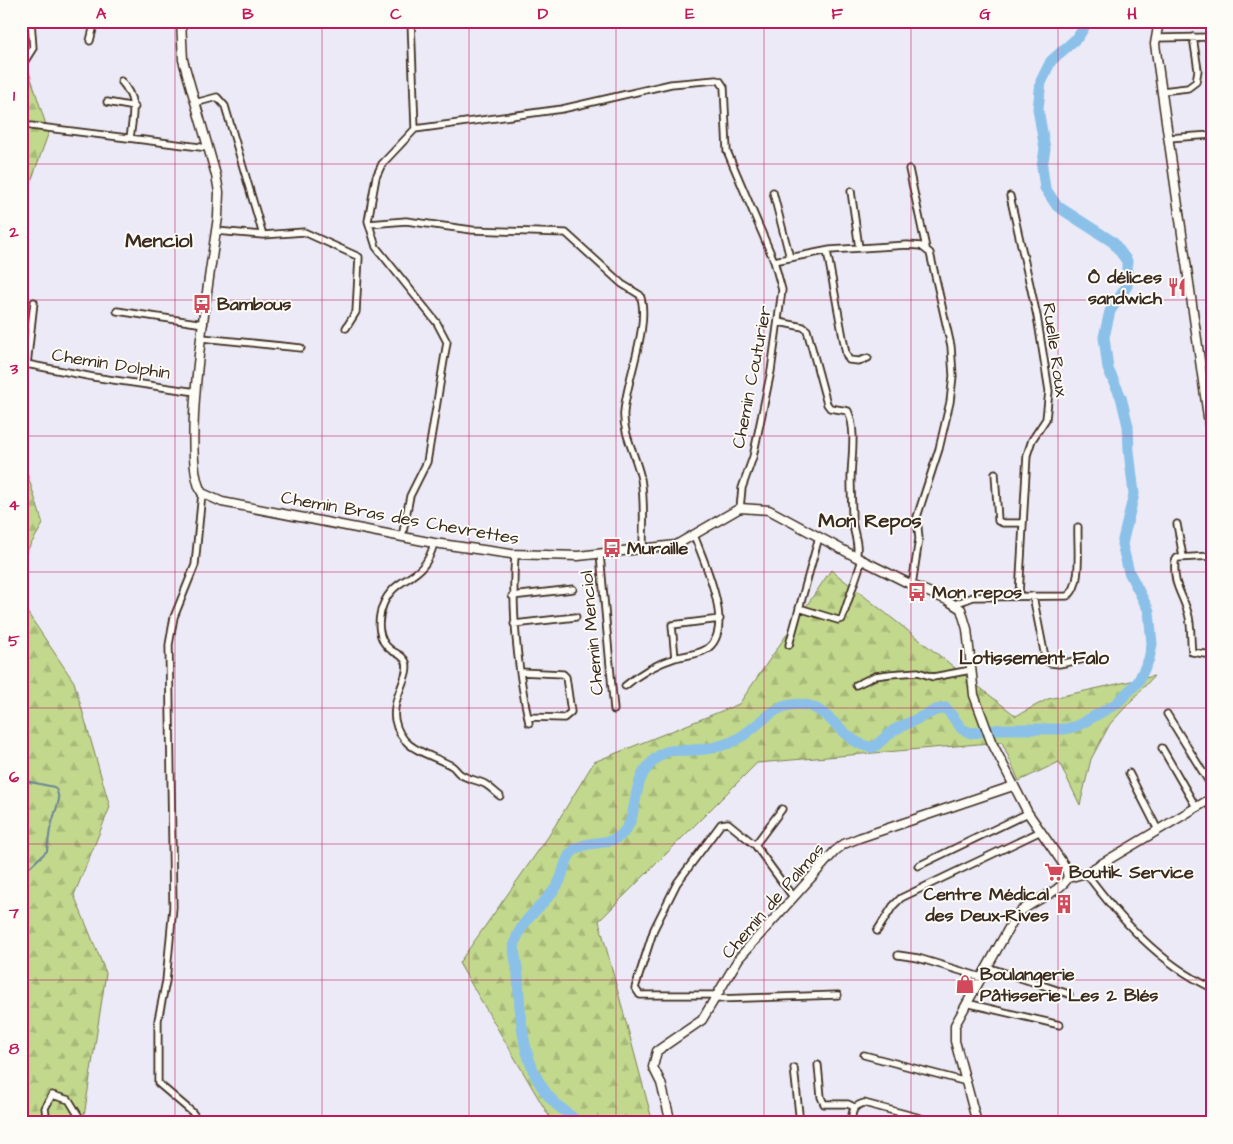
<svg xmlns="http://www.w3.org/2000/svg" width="1233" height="1144" font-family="'Architects Daughter',sans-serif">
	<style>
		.forest { fill: url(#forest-firs); stroke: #7e8156 }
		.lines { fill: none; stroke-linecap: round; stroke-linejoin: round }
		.stream { stroke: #6b8598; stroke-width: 2 }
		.river { stroke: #8bc1e9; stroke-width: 11 }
		.street-casing { stroke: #3b2a1e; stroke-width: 9 }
		.secondary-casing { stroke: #3b2a1e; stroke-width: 11 }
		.street { stroke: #fdfcf7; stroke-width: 5.5 }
		.secondary { stroke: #fdfcf7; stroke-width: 8 }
		.grid { fill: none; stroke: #c2185b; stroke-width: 1; stroke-opacity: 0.55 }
		.labels { text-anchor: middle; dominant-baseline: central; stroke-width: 4; stroke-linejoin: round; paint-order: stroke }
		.poi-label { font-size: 18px; font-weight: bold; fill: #3b2a1e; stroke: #fdfcf7; text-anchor: start }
		.street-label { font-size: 18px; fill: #3b2a1e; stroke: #fdfcf7 }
		.neighbourhood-label { font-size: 19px; font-weight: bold; fill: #3b2a1e; stroke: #fdfcf7 }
		.quarter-label { font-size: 20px; font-weight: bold; fill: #3b2a1e; stroke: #fdfcf7 }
		.neatline { fill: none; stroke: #c2185b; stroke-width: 2 }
		.grid-label { font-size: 16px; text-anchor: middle; font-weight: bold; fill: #c2185b }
	</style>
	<defs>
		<pattern id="forest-firs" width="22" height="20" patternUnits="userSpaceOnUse" patternTransform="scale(1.25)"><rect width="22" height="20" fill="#c2d88d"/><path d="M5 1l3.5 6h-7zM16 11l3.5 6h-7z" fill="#a8ba79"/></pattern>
	</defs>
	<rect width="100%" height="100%" fill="#eceaf6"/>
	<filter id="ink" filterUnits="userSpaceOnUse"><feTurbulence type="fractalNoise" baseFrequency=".02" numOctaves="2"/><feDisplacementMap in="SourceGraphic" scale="10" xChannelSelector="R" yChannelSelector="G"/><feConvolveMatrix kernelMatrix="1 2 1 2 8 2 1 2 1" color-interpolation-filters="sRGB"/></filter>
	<g filter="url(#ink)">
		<path class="forest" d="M 21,47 L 47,128 L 50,129 L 21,209 Z
			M 21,454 L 43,524 L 21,561 Z
			M 831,570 L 1016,716 L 1048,699 L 1154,676 L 1110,724 L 1091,759 L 1080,805 L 1059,762 L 1019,781 L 1002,742 L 757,763 L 599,921 L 653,1123 L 553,1123 L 459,963 L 548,837 L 594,762 L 739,704 Z
			M 21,603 L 74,682 L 110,807 L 74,895 L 106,973 L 83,1123 L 21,1123 Z"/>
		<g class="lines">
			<path class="stream" d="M 21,780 L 54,787 L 57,791 L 59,800 L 50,829 L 47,851 L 21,875"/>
			<path class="river" d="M 579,1123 C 571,1116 563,1110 555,1103 C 522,1070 520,1020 518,976 C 518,964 511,951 516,939 C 524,917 544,905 557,886 C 564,876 563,861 572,852 C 584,839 608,847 621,835 C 638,820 632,791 644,772 C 649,765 658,755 666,752 C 674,749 684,751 693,750 C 705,750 718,747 729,743 C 751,735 765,712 786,706 C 829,694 840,747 874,747 L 894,730 L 936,710 L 946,708 L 962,729 L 971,733 L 1003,729 L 1065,729 L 1077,726 L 1116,704 L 1138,682 L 1149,659 L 1152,644 L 1149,611 L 1129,572 L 1122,544 L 1134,494 L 1129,451 L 1128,426 L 1121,397 L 1108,369 L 1104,337 L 1110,311 L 1127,286 L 1127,261 L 1113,242 L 1057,206 L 1045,188 L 1042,167 L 1045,149 L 1038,109 L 1041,81 L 1051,61 L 1078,37 L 1088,21"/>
			<g class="street-casing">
				<path id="street" d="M 1156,38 L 1212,37
					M 90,41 L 95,21
					M 21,67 L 33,48 L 31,21
					M 121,81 C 138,100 133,115 130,138
					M 1162,91 L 1188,88 L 1196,82 L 1198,70 L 1193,37
					M 107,102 L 135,107
					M 195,103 L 217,97 L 225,106 L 263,235
					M 31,126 L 208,148
					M 415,129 L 562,109 L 671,84 L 716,80 L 720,81 L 724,87 L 727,151 L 774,261 L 782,290 L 771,371 L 753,457 L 742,488 L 740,508
					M 1168,138 L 1212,135
					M 909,169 L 926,248
					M 851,191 L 859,248
					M 773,192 L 790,258
					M 1010,196 L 1037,316 L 1049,391 L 1046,419 L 1032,440 L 1027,455 L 1019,595
					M 369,224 L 406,221 L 472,230 L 566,233 L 622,284 L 640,295 C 651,323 626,381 624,412 C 622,432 637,458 641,479 C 645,501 643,525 643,548
					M 216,231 L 263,235 L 304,232 L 359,257 L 356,312 L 346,328
					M 827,251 L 846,354 L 849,360 L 859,361 L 868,358
					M 774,261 L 830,250 L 907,245 L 921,246 L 930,253 L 951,346 L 953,376 L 950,402 L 939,449 L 917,517 L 919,539 L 912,585
					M 117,311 L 204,324
					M 779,322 L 803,327 L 807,330 L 827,404 L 830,408 L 848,411 C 857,431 851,459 851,480 C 851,493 852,506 852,519 C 853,532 860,545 856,557
					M 202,338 L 301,348
					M 21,363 L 93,377 L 196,392
					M 27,365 L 34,302
					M 995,473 L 998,521 L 1003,523 L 1023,523
					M 1177,524 L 1183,557
					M 402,537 L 410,496 L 427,462 L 447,342 L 437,323 L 376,247 L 368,221 L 376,177 L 382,164 L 415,129 L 411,21
					M 434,543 C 424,584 396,573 383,605 C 377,620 377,640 391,650 C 397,654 403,655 406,662 C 411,675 391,698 395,720 C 401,751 429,753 452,766 C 455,768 457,772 460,774 C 467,779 477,780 485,784 C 490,787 495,792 500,796
					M 515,554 C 511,613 517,666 529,723
					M 600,554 L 614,710
					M 1212,556 L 1177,558 L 1175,561 C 1173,586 1181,590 1188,613 C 1192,626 1190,638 1192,652 L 1212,655
					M 512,596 L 573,589
					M 1033,596 L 1045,657 L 1050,663 L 1059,664 L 1085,659
					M 955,604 L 973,597 L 1067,596 C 1083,588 1077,544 1078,527
					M 799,608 L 838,620 L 842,619 L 862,560
					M 514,624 L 576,617
					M 789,645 L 819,537
					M 675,658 L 672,625 L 720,619
					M 520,672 L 563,674 L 566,677 L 571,712 L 564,718 L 528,717
					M 856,685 L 875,676 L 890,674 L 918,672 L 933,677 L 971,670
					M 625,686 C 640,673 656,664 675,658 C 685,655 696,655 705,650 C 738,632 703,560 694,535
					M 1167,714 L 1212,787
					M 1162,748 L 1196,807
					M 1129,773 L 1158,830
					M 1206,802 L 1212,807
					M 755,845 L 782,809
					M 918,866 L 1028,813
					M 1086,873 C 1120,919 1159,963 1212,988
					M 877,931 L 893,906 L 901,898 L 1041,831
					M 898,955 L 918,958 L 981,977
					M 987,967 L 1069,994
					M 718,995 L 640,995 L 635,988 L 654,929 L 677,883 L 721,824 L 728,823 L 755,845 L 793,897
					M 716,999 L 838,995
					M 966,1003 L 1060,1025
					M 864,1055 L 967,1082
					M 818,1065 L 821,1097 L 824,1104 L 848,1104 L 854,1107
					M 794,1068 L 800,1123
					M 47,1123 L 45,1108 L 52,1095 L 69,1100 L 83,1123
					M 200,1123 L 192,1112 L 158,1083 L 158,1020 L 166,981 L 173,907 L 169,645 L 174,617 L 195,565 L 202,493
					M 852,1123 C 851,1112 853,1106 864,1103 L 939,1123"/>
			</g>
			<g class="secondary-casing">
				<path id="secondary" d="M 181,21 L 183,60 L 216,175 L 219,192 L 218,217 C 211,268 178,456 202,493 L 222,502 L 434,543 L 511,554 L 578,556 L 676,545 L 740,508 L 769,510 L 856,557 L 912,585 L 947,600 L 961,609 L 967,629 L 974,695 L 991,741 L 1028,813 L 1066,868 L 1068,878 C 1056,896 1029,900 1015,917 L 955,1025 L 955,1041 L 977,1123
					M 1159,21 L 1155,44 L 1212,445
					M 1068,878 L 1086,873 L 1212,798
					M 671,1123 L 661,1083 L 653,1067 L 657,1051 L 702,1020 L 739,958 L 835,851 L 844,844 L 859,838 L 1013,786"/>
			</g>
			<use href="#street" class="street"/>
			<use href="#secondary" class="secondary"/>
		</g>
	</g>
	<path class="grid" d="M 175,21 L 175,1123M 322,21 L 322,1123M 469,21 L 469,1123M 616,21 L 616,1123M 764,21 L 764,1123M 911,21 L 911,1123M 1058,21 L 1058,1123M 21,164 L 1212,164M 21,300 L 1212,300M 21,436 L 1212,436M 21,572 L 1212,572M 21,708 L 1212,708M 21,844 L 1212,844M 21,980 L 1212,980"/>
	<defs>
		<g id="restaurant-bare" transform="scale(1.5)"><path d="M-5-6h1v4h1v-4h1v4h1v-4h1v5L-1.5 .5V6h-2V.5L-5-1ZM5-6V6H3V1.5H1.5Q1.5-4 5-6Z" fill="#d1495b" stroke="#fdfcf7" stroke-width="2.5" paint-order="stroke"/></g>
		<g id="bus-bare" transform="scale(1.5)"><path d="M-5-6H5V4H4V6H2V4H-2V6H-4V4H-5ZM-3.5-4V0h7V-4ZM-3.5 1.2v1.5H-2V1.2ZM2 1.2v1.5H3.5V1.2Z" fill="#d1495b" stroke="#fdfcf7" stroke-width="2.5" paint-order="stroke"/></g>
		<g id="supermarket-bare" transform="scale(1.5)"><path d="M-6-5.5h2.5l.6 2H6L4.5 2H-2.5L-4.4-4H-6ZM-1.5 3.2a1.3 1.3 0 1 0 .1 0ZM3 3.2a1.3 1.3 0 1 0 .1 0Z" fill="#d1495b" stroke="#fdfcf7" stroke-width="2.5" paint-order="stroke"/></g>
		<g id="building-bare" transform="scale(1.5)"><path d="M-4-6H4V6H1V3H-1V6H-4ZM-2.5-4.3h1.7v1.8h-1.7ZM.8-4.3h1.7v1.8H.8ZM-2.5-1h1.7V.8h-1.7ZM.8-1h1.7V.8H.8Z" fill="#d1495b" stroke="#fdfcf7" stroke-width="2.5" paint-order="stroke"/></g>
		<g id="shop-bare" transform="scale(1.5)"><path d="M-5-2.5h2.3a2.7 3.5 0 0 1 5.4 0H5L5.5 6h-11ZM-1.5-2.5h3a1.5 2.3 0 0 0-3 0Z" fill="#d1495b" stroke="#fdfcf7" stroke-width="2.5" paint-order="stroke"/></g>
	</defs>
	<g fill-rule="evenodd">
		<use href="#restaurant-bare" x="1177" y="287"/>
		<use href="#bus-bare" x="202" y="304"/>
		<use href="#bus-bare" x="612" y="548"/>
		<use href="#bus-bare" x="917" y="592"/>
		<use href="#supermarket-bare" x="1054" y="872"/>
		<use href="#building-bare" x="1064" y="904"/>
		<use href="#shop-bare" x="965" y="984"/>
	</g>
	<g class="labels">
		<g class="poi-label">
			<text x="1162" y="277" text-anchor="end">Ô délices<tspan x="1162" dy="21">sandwich</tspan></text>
			<text x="217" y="304">Bambous</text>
			<text x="627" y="548">Muraille</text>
			<text x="932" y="592">Mon repos</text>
			<text x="1069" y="872">Boutik Service</text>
			<text x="1049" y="894" text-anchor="end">Centre Médical<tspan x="1049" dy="21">des Deux-Rives</tspan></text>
			<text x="980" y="974">Boulangerie<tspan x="980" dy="21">Pâtisserie Les 2 Blés</tspan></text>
		</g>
		<g class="street-label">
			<text transform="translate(1055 350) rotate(82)">Ruelle Roux</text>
			<text transform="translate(111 364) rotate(9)">Chemin Dolphin</text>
			<text transform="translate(752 377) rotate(-79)">Chemin Couturier</text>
			<text transform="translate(400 518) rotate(10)">Chemin Bras des Chevrettes</text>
			<text transform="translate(592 633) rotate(-95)">Chemin Menciol</text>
			<text transform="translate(773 901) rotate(-49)">Chemin de Palmas</text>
		</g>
		<g class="neighbourhood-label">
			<text x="1034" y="658">Lotissement Falo</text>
		</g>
		<g class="quarter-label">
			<text x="159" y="241">Menciol</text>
			<text x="870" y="521">Mon Repos</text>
		</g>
	</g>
	<rect width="1233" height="1144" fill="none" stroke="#fdfcf7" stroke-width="55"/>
	<rect x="28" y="28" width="1178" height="1088" class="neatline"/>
	<g class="grid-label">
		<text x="101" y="19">A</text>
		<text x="248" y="19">B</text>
		<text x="396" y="19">C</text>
		<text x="543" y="19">D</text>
		<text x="690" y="19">E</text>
		<text x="837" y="19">F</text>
		<text x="985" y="19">G</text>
		<text x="1132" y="19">H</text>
		<text x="14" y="101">1</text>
		<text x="14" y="237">2</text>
		<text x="14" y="374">3</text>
		<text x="14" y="510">4</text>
		<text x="14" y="646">5</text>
		<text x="14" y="782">6</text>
		<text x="14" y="918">7</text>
		<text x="14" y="1054">8</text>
	</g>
</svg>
